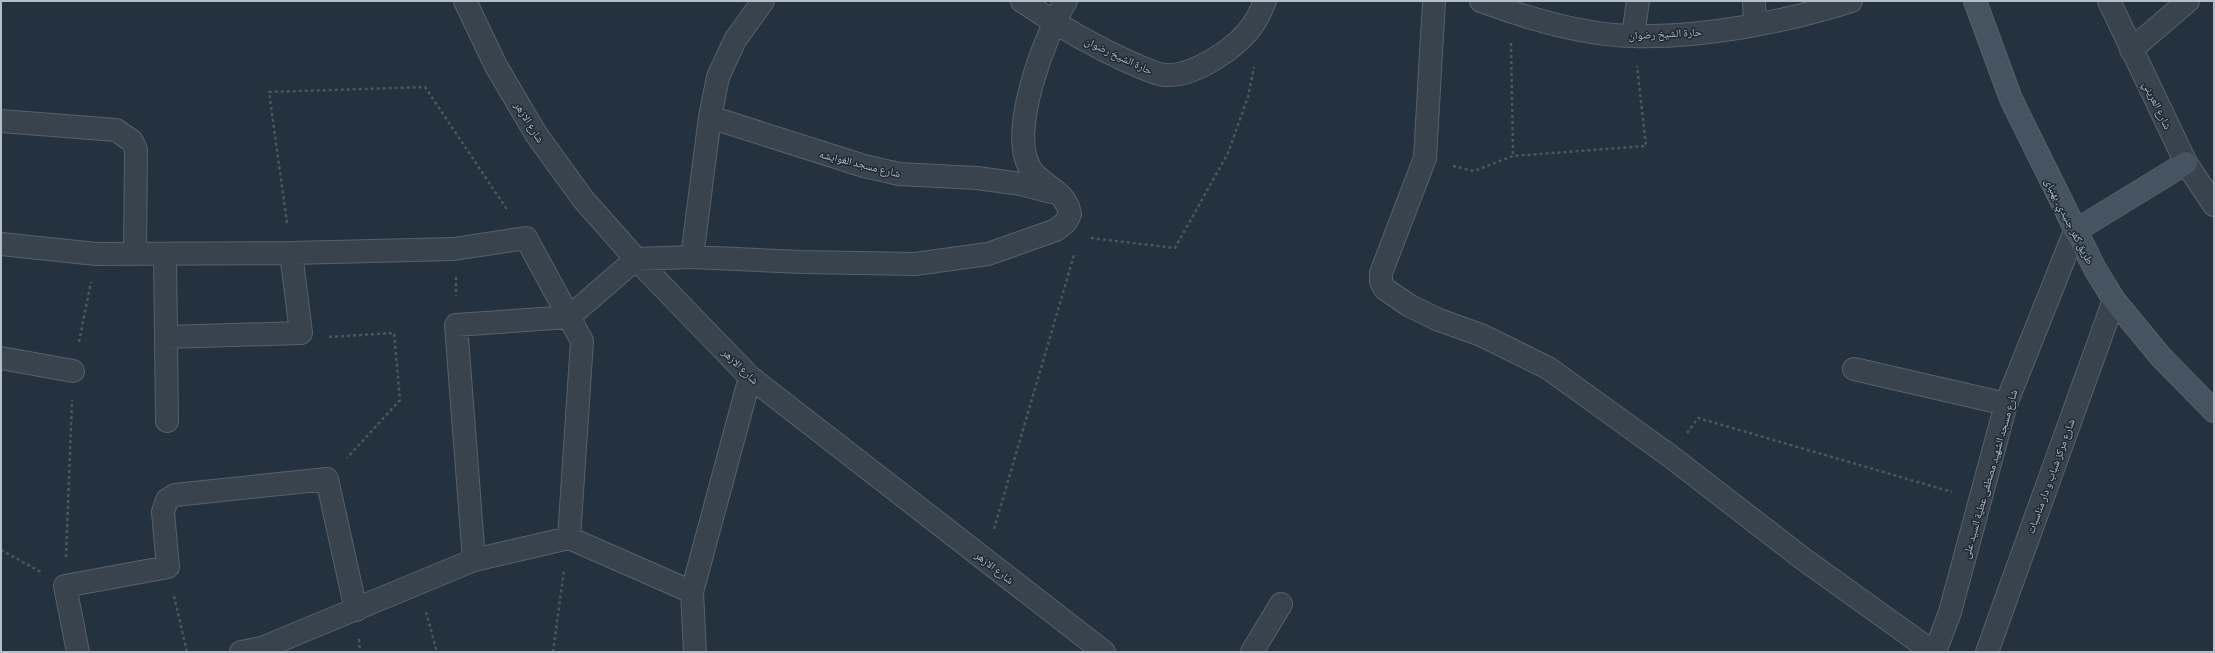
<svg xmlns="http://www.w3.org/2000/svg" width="2215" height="653" font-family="Manrope,'Noto Naskh Arabic',sans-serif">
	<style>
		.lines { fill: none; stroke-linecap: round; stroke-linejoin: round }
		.street-casing { stroke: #56616c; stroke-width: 24 }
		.secondary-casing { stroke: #56616c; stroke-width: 24 }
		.path { stroke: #445b5b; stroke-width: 2.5; stroke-dasharray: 3 3; stroke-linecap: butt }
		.street { stroke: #38434e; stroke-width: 22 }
		.secondary { stroke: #465361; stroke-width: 22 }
		.labels { text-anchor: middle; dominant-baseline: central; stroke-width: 3; stroke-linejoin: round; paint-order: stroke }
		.street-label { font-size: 11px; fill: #b4bec9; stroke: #1d2833 }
	</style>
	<rect width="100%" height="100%" fill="#24313e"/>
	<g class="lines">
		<g class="street-casing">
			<path id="street" d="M 465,1 L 496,66 L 536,134 L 583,199 L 636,259 L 750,377 L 1104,652
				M 1022,1 C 1057,25 1093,46 1131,63 C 1142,67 1154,74 1165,75 C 1194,77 1239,47 1254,23 C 1259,16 1262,8 1265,1
				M 1434,1 L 1425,158 L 1381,273 L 1381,282 L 1385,289 L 1410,306 L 1439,320 L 1481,335 L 1548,368 L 1670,456 L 1802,558 L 1933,652
				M 1481,1 C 1529,19 1582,35 1633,36 C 1702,38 1786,22 1851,1
				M 1754,1 L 1755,25
				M 2109,1 L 2186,163 L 2214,205
				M 1633,36 L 1638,1
				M 2131,50 L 2188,1
				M 710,117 L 864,166 L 899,174 L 977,178 L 1020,184 L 1051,192
				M 1,121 L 116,130 L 132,141 L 136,150 L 135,254
				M 1,244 L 96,254 L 291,253 L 454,249 L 526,238 L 569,317 L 636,259 L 692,257 L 802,262 L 915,264 L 988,254 L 1056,230 L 1066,222 L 1070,214 C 1065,188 1042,188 1030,168 C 1008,132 1045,35 1066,1
				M 165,254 L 167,421
				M 692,257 L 710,117 L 718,77 L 735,40 L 763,1
				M 166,337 L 301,333 L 291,253
				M 1,358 L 73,371
				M 1854,369 L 2006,404
				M 474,560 L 456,325 L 569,317 L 582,341 L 569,538
				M 78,652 L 65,586 L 168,567 L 163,512 L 167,500 L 175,495 L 327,479 L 356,610
				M 241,652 L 262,648 L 474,560 L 569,538 L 692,592
				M 695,652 L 692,592 L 750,377
				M 1252,652 L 1281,604
				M 1935,652 L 1950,612 L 2006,404 L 2075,231
				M 1987,652 L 2114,300"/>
		</g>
		<g class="secondary-casing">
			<path id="secondary" d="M 1975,1 L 2011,99 L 2095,269 L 2114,300 L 2161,357 L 2214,411
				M 2075,231 L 2186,163"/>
		</g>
		<path class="path" d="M 1511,43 L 1513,156
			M 1453,166 L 1474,171 L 1513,156 L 1646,146 L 1637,66
			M 287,223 L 269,92 L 425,87 L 508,211
			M 1091,238 L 1175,248 L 1228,153 L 1248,97 L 1254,67
			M 456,277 L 456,296
			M 329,337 L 394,333 L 400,400 L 347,458
			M 79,342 L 91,282
			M 1687,433 L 1698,418 L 1952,492
			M 994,529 L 1074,255
			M 1,550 L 41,572
			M 66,557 L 72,400
			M 174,596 L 187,652
			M 426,612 L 437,652
			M 359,639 L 360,652
			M 553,652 L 564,570"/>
		<use href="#street" class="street"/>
		<use href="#secondary" class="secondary"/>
	</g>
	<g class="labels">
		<g class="street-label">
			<text transform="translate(1665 33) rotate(-3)">حارة الشيخ رضوان</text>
			<text transform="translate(1119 55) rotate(25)">حارة الشيخ رضوان</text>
			<text transform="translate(2158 105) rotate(64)">شارع العريني</text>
			<text transform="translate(530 122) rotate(58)">شارع الازهر</text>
			<text transform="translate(860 163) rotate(14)">شارع مسجد الغوايشه</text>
			<text transform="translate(2070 221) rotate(63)">طريق كفر جنيدي, بهنباى</text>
			<text transform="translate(741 366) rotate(44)">شارع الازهر</text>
			<text transform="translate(1989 474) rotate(-74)">شارع مسجد الشهيد مصطفى عطية السيد على</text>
			<text transform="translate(2050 476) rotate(-70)">شارع مركز شباب و دار مناسبات</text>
			<text transform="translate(995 567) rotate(38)">شارع الازهر</text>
		</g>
	</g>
	<rect width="2215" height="653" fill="none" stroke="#b4bec9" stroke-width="4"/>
</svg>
